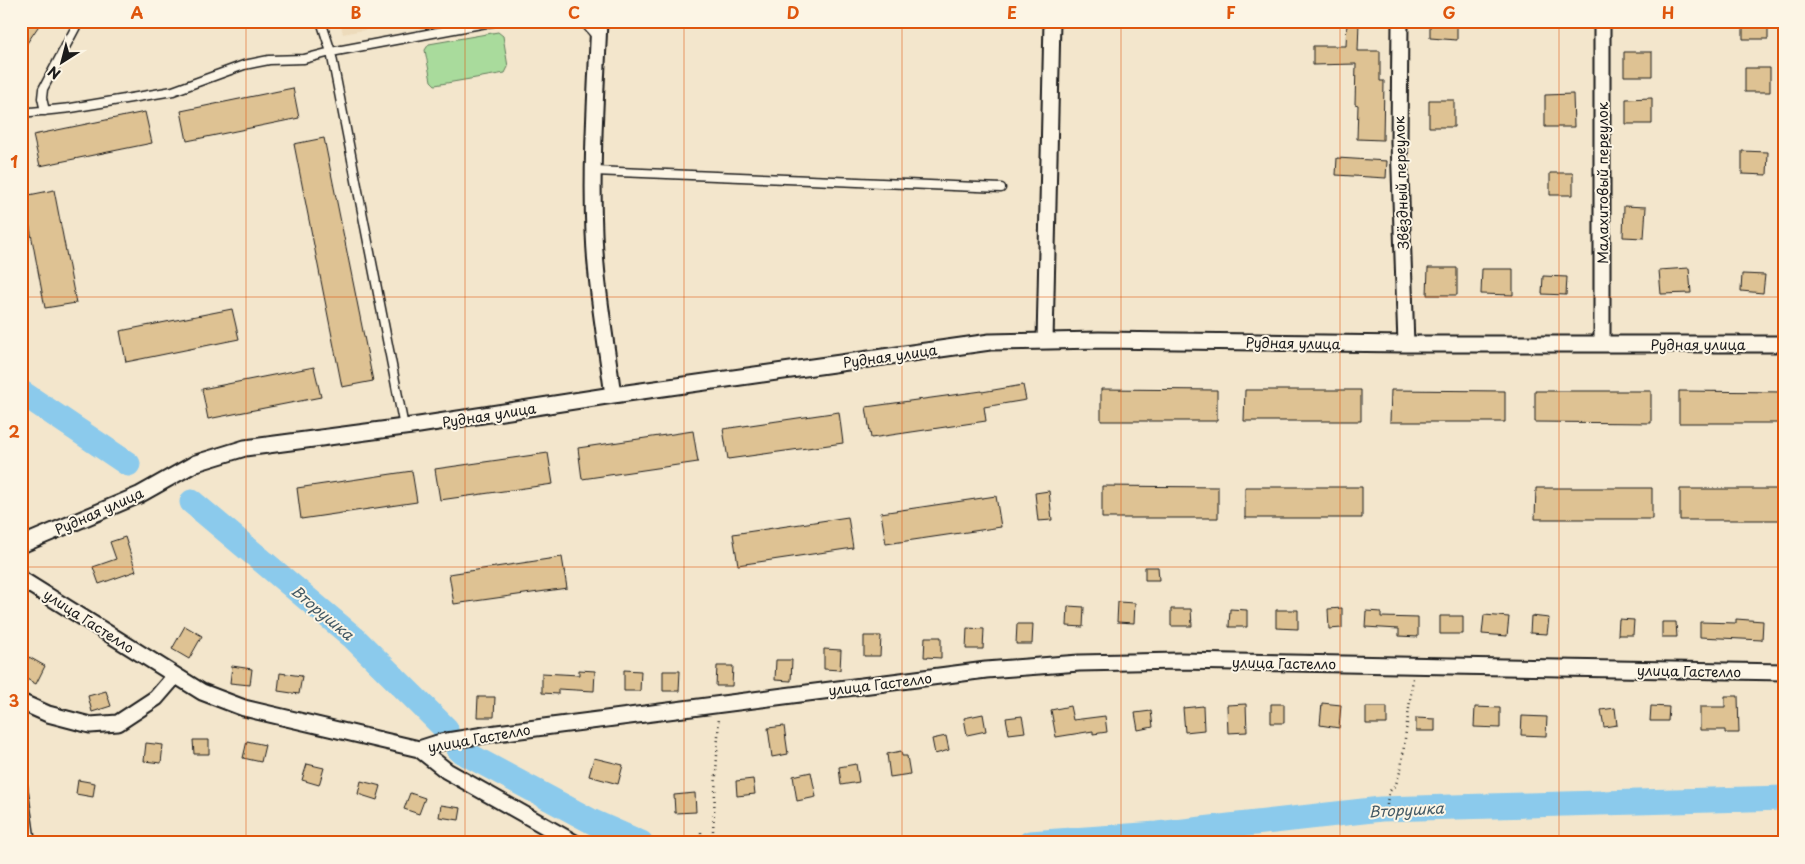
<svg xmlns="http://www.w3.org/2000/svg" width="1805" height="864" font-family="'Playpen Sans',sans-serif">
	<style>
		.built { fill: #eddbbb }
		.green { fill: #a9db9c; stroke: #627c5c }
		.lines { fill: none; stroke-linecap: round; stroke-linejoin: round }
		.river { stroke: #8bcaec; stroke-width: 25 }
		.building { fill: #dec293; stroke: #1c1c1c }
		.lane-casing { stroke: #1c1c1c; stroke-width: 11 }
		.street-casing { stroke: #1c1c1c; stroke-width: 19 }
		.path { stroke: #1c1c1c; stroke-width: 2.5; stroke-dasharray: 1 4; stroke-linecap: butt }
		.lane { stroke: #fcf5e5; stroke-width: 8 }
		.street { stroke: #fcf5e5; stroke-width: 15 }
		.grid { fill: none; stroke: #de560d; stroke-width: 1; stroke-opacity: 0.55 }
		.labels { text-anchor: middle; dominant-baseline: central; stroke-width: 4; stroke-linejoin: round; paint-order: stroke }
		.street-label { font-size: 14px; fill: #1c1c1c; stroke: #fcf5e5 }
		.water-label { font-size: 15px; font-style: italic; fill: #435965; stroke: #fcf5e5 }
		.neatline { fill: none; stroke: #de560d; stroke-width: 2 }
		.grid-label { font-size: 16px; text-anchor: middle; font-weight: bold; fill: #de560d }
	</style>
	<rect width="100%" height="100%" fill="#f3e6cc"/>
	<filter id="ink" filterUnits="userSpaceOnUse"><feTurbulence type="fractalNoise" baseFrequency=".02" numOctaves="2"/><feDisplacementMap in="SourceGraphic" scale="10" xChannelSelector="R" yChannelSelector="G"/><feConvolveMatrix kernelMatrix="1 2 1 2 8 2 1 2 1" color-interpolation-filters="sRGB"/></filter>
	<g filter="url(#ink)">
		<path class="built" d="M 340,21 L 411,21 L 343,34 Z"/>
		<path class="green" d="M 498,32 L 503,36 L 508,67 L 505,73 L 435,85 L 431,81 L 425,50 L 429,44 Z"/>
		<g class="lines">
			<path class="river" d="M 21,392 L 128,464
				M 192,502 L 354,638 L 446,729
				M 459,750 L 593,822 L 641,843
				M 1030,843 L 1157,834 L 1381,809 L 1784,798"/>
		</g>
		<path class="building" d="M 21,21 L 42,21 L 21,52 Z
			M 1347,21 L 1359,21 L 1358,51 L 1380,51 L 1380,81 L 1384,81 L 1383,140 L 1357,139 L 1358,105 L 1355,104 L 1356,64 L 1313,65 L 1313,46 L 1346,46 Z
			M 1430,21 L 1457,21 L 1457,40 L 1430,38 Z
			M 1743,21 L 1768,21 L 1768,39 L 1743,39 Z
			M 1624,52 L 1652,52 L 1652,76 L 1624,76 Z
			M 1745,68 L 1770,68 L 1770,92 L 1745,92 Z
			M 293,88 L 299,118 L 187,141 L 181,111 Z
			M 1573,94 L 1574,127 L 1545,127 L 1545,95 Z
			M 1652,98 L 1652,124 L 1626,124 L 1626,99 Z
			M 1429,100 L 1454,100 L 1454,127 L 1429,127 Z
			M 145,112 L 152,143 L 40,166 L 33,135 Z
			M 324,138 L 373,381 L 342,387 L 294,144 Z
			M 1742,151 L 1768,152 L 1767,175 L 1742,174 Z
			M 1337,158 L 1387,161 L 1386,178 L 1336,175 Z
			M 1550,173 L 1573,173 L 1573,195 L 1550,195 Z
			M 54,190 L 76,303 L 45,308 L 24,196 Z
			M 1624,206 L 1646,207 L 1644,238 L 1623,237 Z
			M 1428,268 L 1457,268 L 1457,295 L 1427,295 Z
			M 1689,268 L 1691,293 L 1661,294 L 1659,270 Z
			M 1482,269 L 1513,269 L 1513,295 L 1481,294 Z
			M 1742,274 L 1765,275 L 1763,293 L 1741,291 Z
			M 1543,276 L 1567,277 L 1566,295 L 1542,294 Z
			M 232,309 L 239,339 L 126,362 L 120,331 Z
			M 314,367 L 321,397 L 208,419 L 202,389 Z
			M 1023,385 L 1026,400 L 984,407 L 986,421 L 871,438 L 866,407 L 982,391 L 982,392 Z
			M 1101,389 L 1217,390 L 1217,421 L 1101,421 Z
			M 1245,390 L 1361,390 L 1361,421 L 1244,421 Z
			M 1391,390 L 1505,391 L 1505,422 L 1390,422 Z
			M 1535,391 L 1651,391 L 1651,423 L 1535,422 Z
			M 1679,391 L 1784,392 L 1784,423 L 1679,423 Z
			M 839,412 L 843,443 L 728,459 L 723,429 Z
			M 693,431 L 698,462 L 582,479 L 578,448 Z
			M 548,453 L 553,484 L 440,500 L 435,469 Z
			M 412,471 L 417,502 L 301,519 L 297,488 Z
			M 1102,486 L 1218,487 L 1218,518 L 1102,518 Z
			M 1245,487 L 1362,487 L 1362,518 L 1245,518 Z
			M 1536,488 L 1652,488 L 1652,519 L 1535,519 Z
			M 1680,489 L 1784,489 L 1784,520 L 1680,520 Z
			M 1049,491 L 1052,520 L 1038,521 L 1035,493 Z
			M 996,496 L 1001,527 L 886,544 L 881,513 Z
			M 848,517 L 853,548 L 738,565 L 733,534 Z
			M 125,537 L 136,571 L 99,584 L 93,567 L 116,559 L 110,542 Z
			M 562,557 L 567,588 L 454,604 L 449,574 Z
			M 1145,567 L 1158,567 L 1159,580 L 1145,580 Z
			M 1118,602 L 1135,603 L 1134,623 L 1117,622 Z
			M 1068,606 L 1084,607 L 1083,627 L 1067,626 Z
			M 1342,608 L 1342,628 L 1329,629 L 1328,609 Z
			M 1171,609 L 1191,609 L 1192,626 L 1171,626 Z
			M 1230,609 L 1247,610 L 1247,627 L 1229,627 Z
			M 1276,610 L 1298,610 L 1298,629 L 1276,628 Z
			M 1366,611 L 1381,612 L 1381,617 L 1418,618 L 1418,637 L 1399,636 L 1399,629 L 1365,627 Z
			M 1484,615 L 1509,617 L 1507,636 L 1482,634 Z
			M 1440,616 L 1463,616 L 1463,634 L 1440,634 Z
			M 1531,616 L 1549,618 L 1547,634 L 1530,633 Z
			M 1619,619 L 1634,620 L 1633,635 L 1618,635 Z
			M 1736,619 L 1763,621 L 1762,640 L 1700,637 L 1700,622 L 1736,623 Z
			M 1662,622 L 1676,622 L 1677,637 L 1662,637 Z
			M 1017,624 L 1033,624 L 1032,644 L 1016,644 Z
			M 185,626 L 202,636 L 189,659 L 172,649 Z
			M 967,628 L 984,629 L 983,649 L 966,649 Z
			M 864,636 L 881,636 L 880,656 L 864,656 Z
			M 925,637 L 941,637 L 941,658 L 924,657 Z
			M 824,649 L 841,650 L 840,670 L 824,669 Z
			M 29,657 L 45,666 L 36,684 L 21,676 L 21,672 Z
			M 776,660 L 792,660 L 791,681 L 775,680 Z
			M 232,666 L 252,669 L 250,685 L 230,683 Z
			M 717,666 L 733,666 L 732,686 L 716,686 Z
			M 579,670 L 595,671 L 594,691 L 558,689 L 558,694 L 542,693 L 542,673 L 579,675 Z
			M 624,670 L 641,671 L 640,691 L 624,691 Z
			M 663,671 L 680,671 L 679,691 L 663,691 Z
			M 280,673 L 302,676 L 299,694 L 278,691 Z
			M 106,691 L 111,706 L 92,712 L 88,696 Z
			M 1725,696 L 1738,696 L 1739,733 L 1725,733 L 1725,730 L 1700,730 L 1700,707 L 1725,707 Z
			M 478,697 L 495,697 L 494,717 L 477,717 Z
			M 1322,703 L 1341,705 L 1339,728 L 1320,725 Z
			M 1246,704 L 1247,732 L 1228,733 L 1227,705 Z
			M 1271,704 L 1284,704 L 1284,723 L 1271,723 Z
			M 1070,706 L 1073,720 L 1105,716 L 1107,732 L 1093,734 L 1093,731 L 1056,737 L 1051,710 Z
			M 1203,706 L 1204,730 L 1185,732 L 1183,708 Z
			M 1651,706 L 1669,707 L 1668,721 L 1650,721 Z
			M 1366,707 L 1387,707 L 1387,724 L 1366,724 Z
			M 1475,707 L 1500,708 L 1500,728 L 1474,727 Z
			M 1615,708 L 1617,725 L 1604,727 L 1601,710 Z
			M 1151,711 L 1153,727 L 1138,730 L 1135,713 Z
			M 983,714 L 986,731 L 967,735 L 964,718 Z
			M 1022,716 L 1025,732 L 1009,734 L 1006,718 Z
			M 1522,716 L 1547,717 L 1546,736 L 1521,735 Z
			M 1416,718 L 1435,719 L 1435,731 L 1416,731 Z
			M 784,726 L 788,754 L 772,757 L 768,728 Z
			M 946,736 L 949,750 L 935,754 L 932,739 Z
			M 193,740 L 209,740 L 209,754 L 194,754 Z
			M 247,741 L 265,745 L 261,762 L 243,758 Z
			M 146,743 L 163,745 L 161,763 L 144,761 Z
			M 901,751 L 902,756 L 907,756 L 910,774 L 890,777 L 887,754 Z
			M 594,758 L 623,765 L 618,784 L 589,776 Z
			M 307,764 L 324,768 L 319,785 L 302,780 Z
			M 856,764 L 859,782 L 841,785 L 839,767 Z
			M 811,772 L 816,797 L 797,801 L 793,776 Z
			M 753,779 L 755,794 L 737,796 L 736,781 Z
			M 78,780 L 95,783 L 93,797 L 76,794 Z
			M 361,781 L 381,786 L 377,800 L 358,794 Z
			M 410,793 L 425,798 L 419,814 L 404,809 Z
			M 695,793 L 696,812 L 675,813 L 674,795 Z
			M 441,805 L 461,808 L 459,820 L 439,817 Z"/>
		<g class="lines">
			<g class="lane-casing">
				<path id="lane" d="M 321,21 L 331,52 L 404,427
					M 583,21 L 597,37
					M 45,111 L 42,98 L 43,89 L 79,21
					M 21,113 L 71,108 L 173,91 L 244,65 L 269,60 L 304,59 L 331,52 L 497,21
					M 594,171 L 1001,188
					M 21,773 L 31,843"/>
			</g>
			<g class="street-casing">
				<path id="street" d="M 599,21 C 596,92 591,163 594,233 C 596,288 606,342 613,395
					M 1400,21 L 1399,142 L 1406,344
					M 1045,341 L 1052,21
					M 1602,344 L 1602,21
					M 21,545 L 139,495 L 196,463 L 245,448 L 419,425 L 613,395 L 990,342 L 1099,340 L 1406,344 L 1784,344
					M 21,579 L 202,692 L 244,708 L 419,749 L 441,742 L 497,733 L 986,670 L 1079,663 L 1179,661 L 1784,672
					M 21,702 L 48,714 L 90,725 L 118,723 L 156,698 L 175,676
					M 419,749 L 447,771 L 575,843"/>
			</g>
			<path class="path" d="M 1387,815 L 1387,802 L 1389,792 L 1396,784 L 1401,769 L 1413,678
				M 713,831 L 719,717
				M 701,832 L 702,843"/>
			<use href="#lane" class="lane"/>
			<use href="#street" class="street"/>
		</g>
	</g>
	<path class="grid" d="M 246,21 L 246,843M 465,21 L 465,843M 684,21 L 684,843M 902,21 L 902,843M 1121,21 L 1121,843M 1340,21 L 1340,843M 1559,21 L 1559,843M 21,297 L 1784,297M 21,567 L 1784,567"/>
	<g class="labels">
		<g class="street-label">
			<text transform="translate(1401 183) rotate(-92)">Звёздный переулок</text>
			<text transform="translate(1602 183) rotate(-90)">Малахитовый переулок</text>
			<text transform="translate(1293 343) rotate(1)">Рудная улица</text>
			<text x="1698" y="344">Рудная улица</text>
			<text transform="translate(890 356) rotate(-8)">Рудная улица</text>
			<text transform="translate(489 415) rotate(-9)">Рудная улица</text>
			<text transform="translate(99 511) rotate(-24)">Рудная улица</text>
			<text transform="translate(89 621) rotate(33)">улица Гастелло</text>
			<text transform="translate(1284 663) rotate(1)">улица Гастелло</text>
			<text transform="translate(1689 671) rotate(1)">улица Гастелло</text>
			<text transform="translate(880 684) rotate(-7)">улица Гастелло</text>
			<text transform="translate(479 738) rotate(-10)">улица Гастелло</text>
		</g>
		<g class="water-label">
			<text transform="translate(323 612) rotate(40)">Вторушка</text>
			<text transform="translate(1406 809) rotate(-3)">Вторушка</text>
		</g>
	</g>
	<rect width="1805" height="864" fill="none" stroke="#fcf5e5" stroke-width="55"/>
	<g transform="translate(62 62) rotate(216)" stroke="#fcf5e5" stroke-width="4" paint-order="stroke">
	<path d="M0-4L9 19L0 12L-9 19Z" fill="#1c1c1c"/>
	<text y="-8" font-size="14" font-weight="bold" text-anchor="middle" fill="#1c1c1c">N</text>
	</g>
	<rect x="28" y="28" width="1750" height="808" class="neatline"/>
	<g class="grid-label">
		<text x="137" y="19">A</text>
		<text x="356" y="19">B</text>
		<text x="574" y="19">C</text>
		<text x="793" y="19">D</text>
		<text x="1012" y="19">E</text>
		<text x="1231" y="19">F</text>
		<text x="1449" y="19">G</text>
		<text x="1668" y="19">H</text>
		<text x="14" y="168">1</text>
		<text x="14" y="438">2</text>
		<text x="14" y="707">3</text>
	</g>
</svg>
